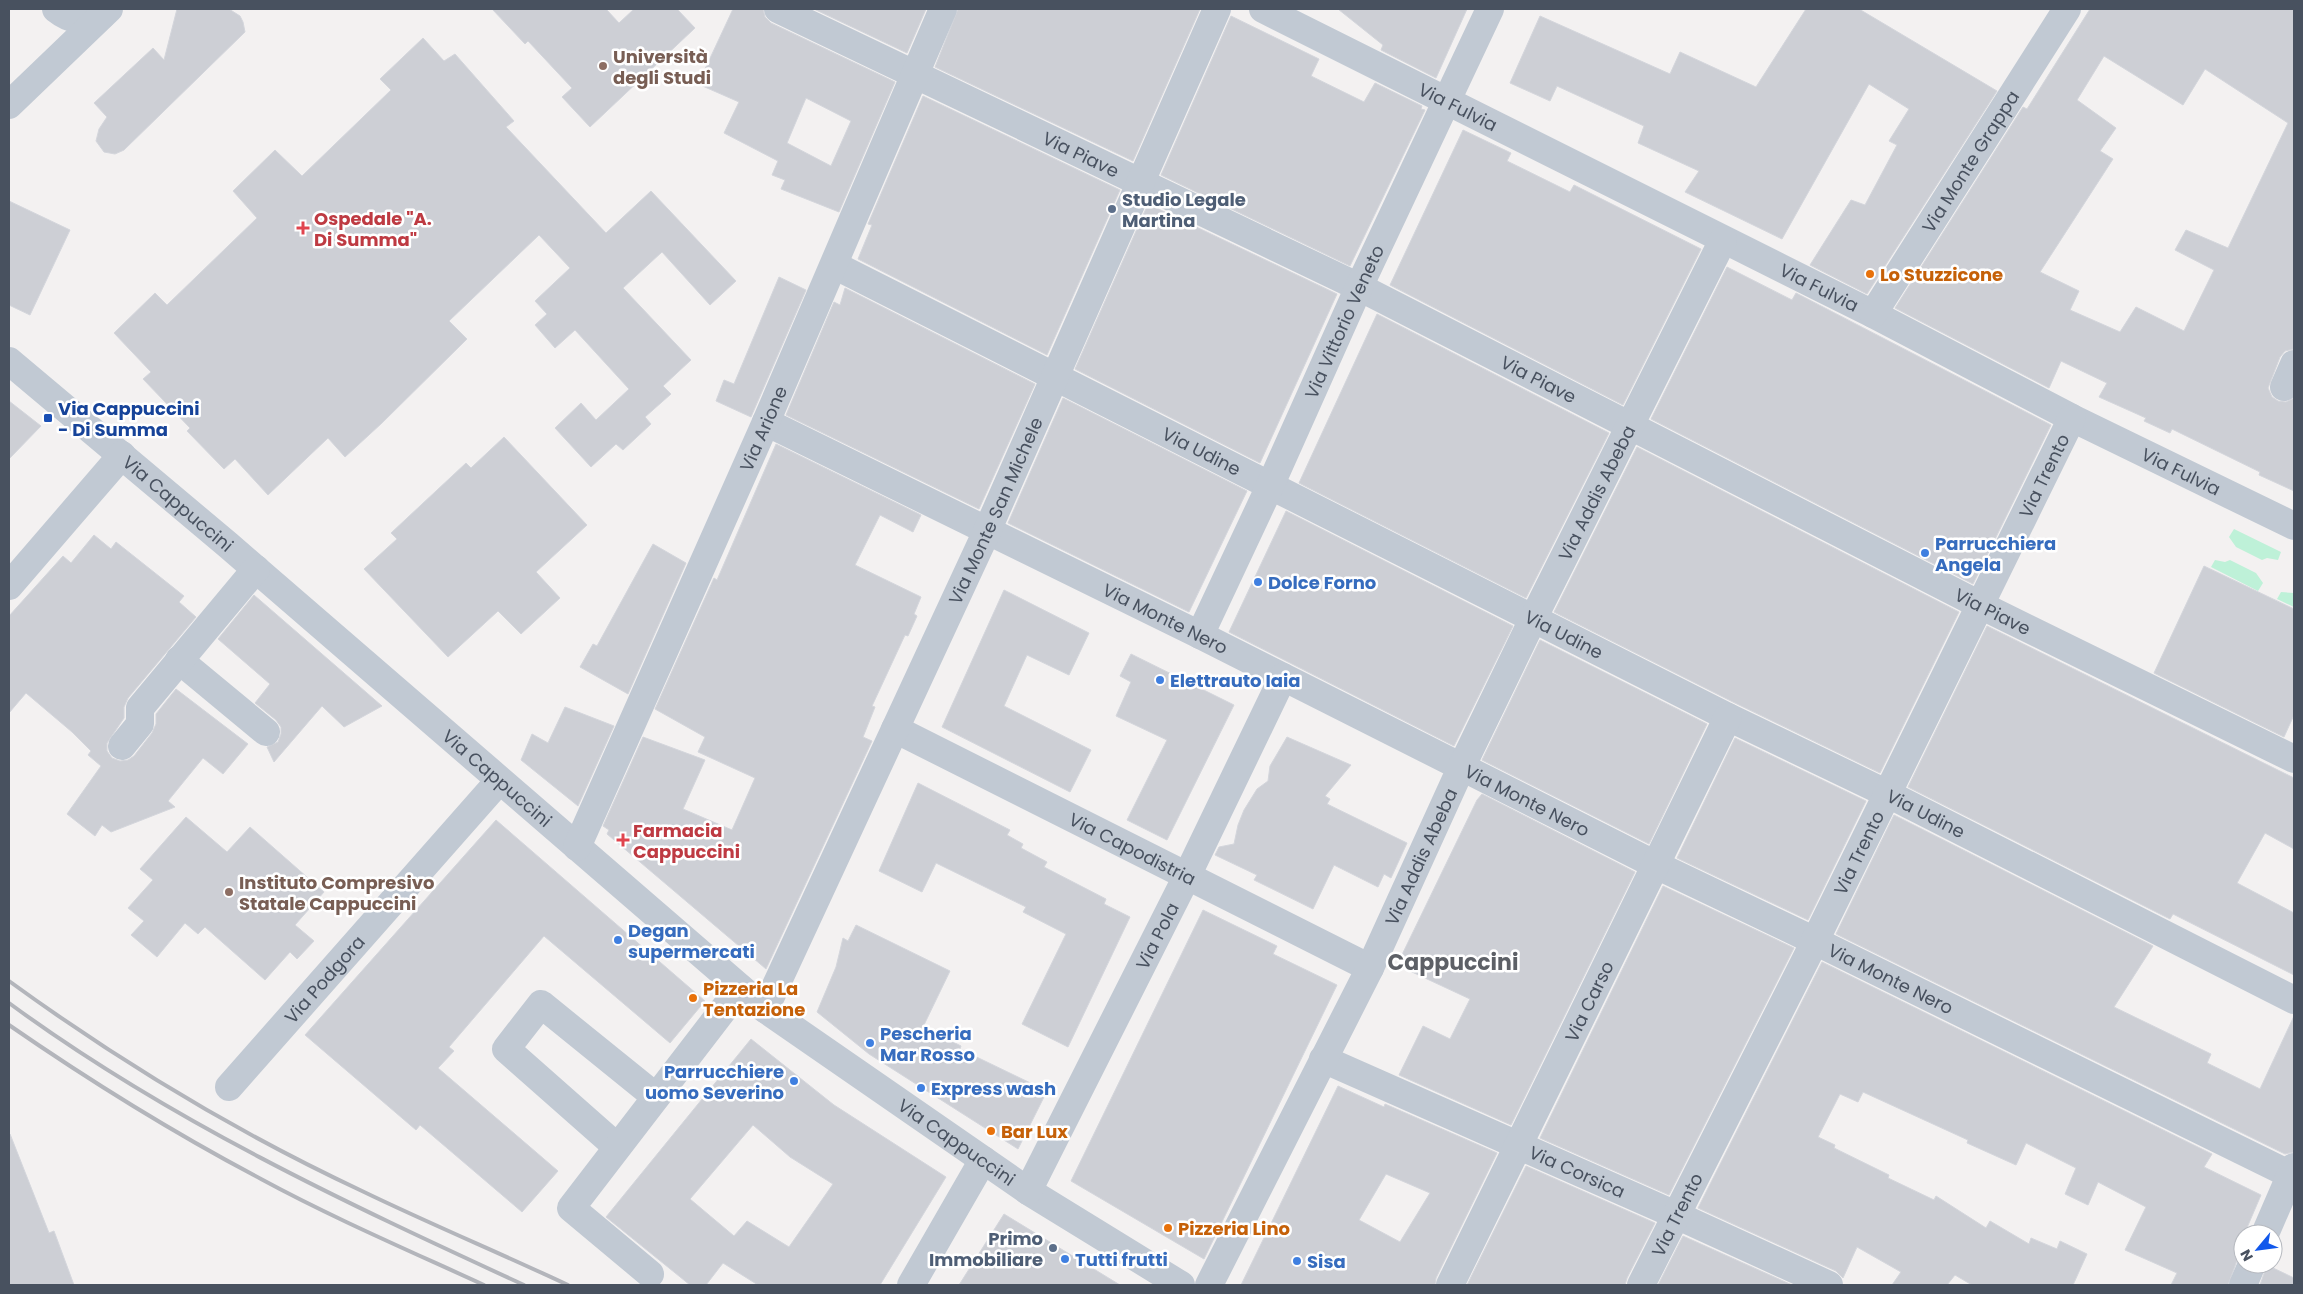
<svg xmlns="http://www.w3.org/2000/svg" width="2303" height="1294" font-family="Poppins,sans-serif">
	<style>
		.green { fill: #bef1d8 }
		.building { fill: #cdcfd5; stroke: #d4d6dc; fill-rule: evenodd }
		.lines { fill: none; stroke-linecap: round; stroke-linejoin: round }
		.minor { stroke: #c1c9d3; stroke-width: 28 }
		.rail { stroke: #b3b5bb; stroke-width: 4 }
		.education-dot { fill: #8d6e63; stroke: #fff; stroke-width: 2 }
		.service-dot { fill: #5c6f8a; stroke: #fff; stroke-width: 2 }
		.health-dot { fill: #e0444e; stroke: #fff; stroke-width: 2 }
		.food-dot { fill: #e8710a; stroke: #fff; stroke-width: 2 }
		.transit-dot { fill: #1a4fb4; stroke: #fff; stroke-width: 2 }
		.shop-dot { fill: #3f7fe0; stroke: #fff; stroke-width: 2 }
		.labels { text-anchor: middle; dominant-baseline: central; stroke-width: 5; stroke-linejoin: round; paint-order: stroke }
		.education-label { font-size: 18px; font-weight: bold; fill: #785e54; stroke: #fff; text-anchor: start }
		.street-label { font-size: 18px; fill: #48515f; stroke: #fff }
		.service-label { font-size: 18px; font-weight: bold; fill: #4e5e75; stroke: #fff; text-anchor: start }
		.health-label { font-size: 18px; font-weight: bold; fill: #be3a42; stroke: #fff; text-anchor: start }
		.food-label { font-size: 18px; font-weight: bold; fill: #c56008; stroke: #fff; text-anchor: start }
		.transit-label { font-size: 18px; font-weight: bold; fill: #164399; stroke: #fff; text-anchor: start }
		.shop-label { font-size: 18px; font-weight: bold; fill: #366cbe; stroke: #fff; text-anchor: start }
		.district-label { font-size: 22px; font-weight: bold; fill: #5d6066; stroke: #fff }
	</style>
	<rect width="100%" height="100%" fill="#f3f1f1"/>
	<path class="green" d="M 2234,529 L 2281,552 L 2278,560 L 2267,558 L 2262,560 L 2236,547 L 2229,537 Z
		M 2215,560 L 2225,562 L 2230,560 L 2256,573 L 2263,583 L 2258,591 L 2211,567 Z
		M 2281,592 L 2294,593 L 2294,607 L 2277,599 Z"/>
	<path class="building" d="M 177,9 L 229,9 L 240,16 L 243,22 L 245,32 L 124,150 L 115,154 L 104,152 L 96,141 L 99,129 L 107,117 L 94,103 L 153,48 L 164,60 Z
		M 492,9 L 606,9 L 619,23 L 634,9 L 677,9 L 695,28 L 590,127 L 562,97 L 572,88 L 528,41 L 525,44 Z
		M 733,9 L 763,9 L 765,17 L 771,23 L 895,82 L 839,212 L 781,189 L 785,180 L 772,175 L 778,161 L 724,133 L 739,102 L 698,84 ZM 806,98 L 851,121 L 831,166 L 787,143 Z
		M 814,9 L 926,9 L 907,53 Z
		M 958,9 L 1200,9 L 1133,161 L 935,67 Z
		M 1338,9 L 1467,9 L 1436,78 L 1381,50 L 1383,45 Z
		M 1806,9 L 1859,9 L 1997,91 L 1867,294 L 1810,265 L 1851,200 L 1865,205 L 1897,145 L 1889,141 L 1909,109 L 1869,84 L 1782,239 L 1685,192 L 1699,171 L 1638,143 L 1644,126 L 1557,86 L 1550,101 L 1510,83 L 1540,16 L 1670,74 L 1680,52 L 1756,87 Z
		M 2090,9 L 2294,9 L 2294,349 L 2285,351 L 2280,357 L 2268,388 L 2272,397 L 2278,401 L 2286,402 L 2294,398 L 2294,491 L 2259,475 L 2260,472 L 2172,429 L 2170,433 L 2144,421 L 2146,418 L 2099,397 L 2107,383 L 2061,361 L 2049,388 L 1895,308 L 2023,107 L 2027,109 ZM 2104,56 L 2183,105 L 2205,69 L 2288,123 L 2228,248 L 2186,230 L 2175,250 L 2214,270 L 2184,331 L 2136,307 L 2120,332 L 2070,310 L 2079,291 L 2040,272 L 2113,159 L 2100,151 L 2116,128 L 2077,100 Z
		M 1231,16 L 1319,59 L 1311,76 L 1364,102 L 1375,83 L 1422,106 L 1421,109 L 1425,110 L 1350,266 L 1161,175 Z
		M 423,38 L 444,61 L 455,54 L 514,121 L 506,127 L 606,233 L 651,191 L 736,281 L 710,305 L 662,252 L 623,288 L 691,360 L 663,386 L 671,394 L 645,417 L 651,424 L 623,450 L 616,444 L 591,467 L 555,428 L 581,403 L 596,420 L 629,389 L 575,330 L 555,348 L 535,325 L 547,314 L 535,301 L 570,268 L 539,235 L 449,321 L 467,339 L 382,423 L 345,457 L 328,438 L 268,495 L 235,459 L 224,469 L 187,431 L 190,428 L 143,379 L 151,372 L 114,333 L 155,293 L 167,305 L 257,218 L 233,191 L 275,150 L 302,176 L 391,90 L 380,79 Z
		M 923,96 L 1120,190 L 1047,355 L 858,259 L 872,225 L 868,224 Z
		M 1463,130 L 1511,153 L 1507,161 L 1570,192 L 1574,185 L 1701,249 L 1623,405 L 1390,285 Z
		M 9,201 L 70,230 L 30,315 L 9,305 Z
		M 1148,204 L 1337,294 L 1260,463 L 1075,369 Z
		M 1727,267 L 1792,300 L 1796,293 L 2051,425 L 1973,584 L 1651,419 Z
		M 779,277 L 806,290 L 751,417 L 716,401 L 724,380 L 734,384 Z
		M 845,288 L 1035,384 L 979,509 L 786,415 L 834,302 L 840,305 Z
		M 1377,314 L 1609,433 L 1526,598 L 1299,483 Z
		M 1063,398 L 1247,491 L 1189,612 L 1008,523 Z
		M 9,401 L 41,426 L 9,459 Z
		M 504,437 L 587,525 L 536,572 L 560,598 L 521,634 L 498,611 L 448,657 L 364,569 L 397,539 L 391,533 L 466,463 L 471,468 Z
		M 776,444 L 921,515 L 913,532 L 880,515 L 855,565 L 921,597 L 914,614 L 917,616 L 908,636 L 905,635 L 872,706 L 875,707 L 863,737 L 872,741 L 766,969 L 607,834 L 609,830 L 603,826 L 643,737 L 705,760 L 683,809 L 732,830 L 755,778 L 698,752 L 705,737 L 655,709 L 714,578 L 717,580 Z
		M 1637,447 L 1959,612 L 1880,773 L 1735,703 L 1554,612 Z
		M 1286,511 L 1513,626 L 1454,746 L 1229,632 Z
		M 94,535 L 111,549 L 116,542 L 184,596 L 179,602 L 196,617 L 128,698 L 124,707 L 124,718 L 107,743 L 107,751 L 112,758 L 120,761 L 128,760 L 134,756 L 152,733 L 156,724 L 156,714 L 176,689 L 248,744 L 223,774 L 203,758 L 168,801 L 175,807 L 111,832 L 102,825 L 95,836 L 67,814 L 101,766 L 88,755 L 91,751 L 72,732 L 26,693 L 9,713 L 9,616 L 63,556 L 71,563 Z
		M 653,544 L 686,563 L 628,694 L 580,667 L 593,644 L 597,646 Z
		M 2204,566 L 2294,609 L 2294,715 L 2284,737 L 2154,673 Z
		M 1004,590 L 1089,633 L 1069,675 L 1027,655 L 1004,706 L 1091,750 L 1070,792 L 942,727 Z
		M 254,595 L 382,706 L 344,727 L 322,706 L 274,762 L 267,747 L 278,742 L 281,734 L 281,727 L 276,720 L 255,703 L 270,684 L 218,639 Z
		M 1987,626 L 2294,778 L 2294,849 L 2265,833 L 2237,883 L 2294,913 L 2294,975 L 2173,914 L 2170,919 L 1908,787 Z
		M 1540,640 L 1707,724 L 1649,844 L 1482,760 Z
		M 1131,654 L 1234,705 L 1167,840 L 1127,820 L 1167,740 L 1116,716 L 1131,682 L 1120,676 Z
		M 565,707 L 614,726 L 578,806 L 521,760 L 532,734 L 548,743 Z
		M 1287,737 L 1351,765 L 1325,796 L 1330,799 L 1327,804 L 1407,843 L 1391,878 L 1384,874 L 1378,887 L 1334,865 L 1313,909 L 1254,880 L 1257,875 L 1215,855 L 1219,847 L 1234,844 L 1238,825 L 1244,810 L 1257,789 L 1268,781 L 1270,766 Z
		M 1735,738 L 1866,801 L 1808,920 L 1677,858 Z
		M 918,783 L 1010,830 L 1007,835 L 1023,844 L 1021,848 L 1047,862 L 1044,867 L 1106,899 L 1104,904 L 1130,917 L 1068,1047 L 1022,1024 L 1066,934 L 1023,912 L 1026,907 L 936,863 L 922,892 L 879,871 Z
		M 1482,794 L 1635,872 L 1511,1125 L 1399,1075 L 1423,1026 L 1450,1039 L 1470,999 L 1397,965 L 1477,800 Z
		M 1894,815 L 2153,946 L 2114,1007 L 2211,1054 L 2207,1063 L 2260,1089 L 2294,1016 L 2294,1152 L 2285,1154 L 1836,934 Z
		M 186,817 L 227,852 L 250,827 L 324,892 L 295,925 L 314,941 L 297,959 L 290,952 L 265,980 L 205,927 L 198,934 L 185,923 L 157,957 L 131,935 L 144,921 L 128,908 L 153,880 L 140,869 Z
		M 496,820 L 705,1001 L 670,1043 L 544,936 L 449,1047 L 454,1051 L 438,1068 L 558,1171 L 522,1212 L 420,1125 L 416,1130 L 305,1035 Z
		M 1663,886 L 1794,948 L 1669,1195 L 1540,1138 Z
		M 1203,910 L 1277,946 L 1273,954 L 1337,985 L 1204,1259 L 1071,1181 Z
		M 856,925 L 950,971 L 923,1027 L 961,1046 L 960,1049 L 1047,1091 L 1018,1149 L 869,1054 L 817,1012 L 836,967 L 843,938 L 848,941 Z
		M 1822,962 L 2212,1154 L 2204,1167 L 2261,1195 L 2246,1230 L 2250,1234 L 2243,1234 L 2243,1251 L 2238,1258 L 2228,1285 L 2171,1285 L 2177,1273 L 2125,1250 L 2146,1207 L 2098,1182 L 2088,1205 L 2065,1194 L 2076,1168 L 2026,1143 L 2016,1165 L 1967,1143 L 1968,1140 L 1863,1092 L 1858,1102 L 1840,1094 L 1818,1137 L 1835,1145 L 1834,1148 L 1889,1175 L 1888,1178 L 1934,1200 L 1936,1196 L 1986,1228 L 1990,1221 L 2029,1244 L 2031,1238 L 2057,1249 L 2060,1241 L 2087,1254 L 2073,1285 L 1972,1285 L 1955,1275 L 1947,1285 L 1892,1285 L 1901,1272 L 1857,1247 L 1843,1278 L 1836,1271 L 1698,1208 Z
		M 751,1039 L 834,1105 L 946,1177 L 880,1285 L 758,1285 L 723,1263 L 706,1285 L 690,1285 L 606,1217 ZM 753,1125 L 790,1157 L 833,1184 L 789,1247 L 747,1221 L 734,1236 L 690,1199 Z
		M 1338,1086 L 1384,1107 L 1385,1104 L 1497,1153 L 1436,1278 L 1435,1285 L 1241,1285 ZM 1386,1174 L 1430,1193 L 1400,1242 L 1359,1220 Z
		M 9,1134 L 10,1134 L 49,1233 L 54,1231 L 74,1285 L 9,1285 Z
		M 1526,1166 L 1655,1223 L 1627,1278 L 1625,1285 L 1467,1285 Z
		M 1004,1214 L 1120,1285 L 959,1285 Z
		M 1683,1236 L 1792,1285 L 1658,1285 Z
		M 2267,1265 L 2294,1278 L 2294,1285 L 2260,1285 Z"/>
	<g class="lines">
		<g class="minor">
			<path d="M 56,9 C 71,21 84,22 102,15 L 103,12"/>
			<path id="s1" d="M 778,9 L 1359,287 L 1980,605 L 2294,759"/>
			<path id="s2" d="M 1263,9 L 1873,314 L 2072,418 L 2294,526"/>
			<path d="M 9,105 L 109,9"/>
			<path id="s3" d="M 834,265 L 1728,717 L 1888,794 L 2294,1000"/>
			<path id="s4" d="M 1873,314 L 2067,9"/>
			<path id="s5" d="M 9,361 L 228,545 L 765,1009 L 1028,1191 L 1181,1285"/>
			<path d="M 2284,387 L 2294,364"/>
			<path id="s6" d="M 766,422 L 1200,635 L 1656,865 L 1815,941 L 2291,1175"/>
			<path d="M 9,586 L 122,455"/>
			<path id="s7" d="M 1200,635 L 1270,486 L 1359,287 L 1490,9"/>
			<path d="M 179,660 L 266,732"/>
			<path id="s8" d="M 895,729 L 1370,968"/>
			<path d="M 122,746 L 140,724 L 140,708 L 256,569"/>
			<path id="s9" d="M 577,847 L 766,422 L 943,9"/>
			<path id="s10" d="M 765,1009 L 987,531 L 1217,9"/>
			<path id="s11" d="M 1323,1059 L 1676,1215 L 1829,1285"/>
			<path id="s12" d="M 229,1087 L 499,781"/>
			<path d="M 617,1147 L 506,1049 L 541,1004 L 656,1097"/>
			<path id="s13" d="M 1028,1191 L 1187,876 L 1283,677"/>
			<path d="M 2265,1234 L 2294,1167"/>
			<path d="M 650,1274 L 571,1208 L 740,988"/>
			<path d="M 911,1285 L 983,1160"/>
			<path id="s14" d="M 1209,1285 L 1370,968 L 1461,768 L 1534,617 L 1723,240"/>
			<path id="s15" d="M 1450,1285 L 1728,717"/>
			<path id="s16" d="M 1641,1285 L 1815,941 L 2072,418"/>
			<path d="M 2243,1285 L 2252,1264"/>
		</g>
		<path class="rail" d="M 9,981 C 119,1061 238,1133 362,1191 C 430,1224 500,1253 568,1285
			M 9,1003 C 168,1120 346,1203 524,1285
			M 9,1025 C 90,1081 174,1133 261,1179 C 333,1218 410,1251 484,1285"/>
	</g>
	<g class="education-dot">
		<circle cx="603" cy="66" r="5"/>
		<circle cx="229" cy="892" r="5"/>
	</g>
	<g class="service-dot">
		<circle cx="1112" cy="209" r="5"/>
		<circle cx="1053" cy="1248" r="5"/>
	</g>
	<g class="health-dot">
		<path d="M300.5 220.5h5v5h5v5h-5v5h-5v-5h-5v-5h5z"/>
		<path d="M620.5 832.5h5v5h5v5h-5v5h-5v-5h-5v-5h5z"/>
	</g>
	<g class="food-dot">
		<circle cx="1870" cy="274" r="5"/>
		<circle cx="693" cy="998" r="5"/>
		<circle cx="991" cy="1131" r="5"/>
		<circle cx="1168" cy="1228" r="5"/>
	</g>
	<rect class="transit-dot" x="43" y="413" width="10" height="10" rx="2.5"/>
	<g class="shop-dot">
		<circle cx="1925" cy="553" r="5"/>
		<circle cx="1258" cy="582" r="5"/>
		<circle cx="1160" cy="680" r="5"/>
		<circle cx="618" cy="940" r="5"/>
		<circle cx="870" cy="1043" r="5"/>
		<circle cx="794" cy="1081" r="5"/>
		<circle cx="921" cy="1088" r="5"/>
		<circle cx="1065" cy="1259" r="5"/>
		<circle cx="1297" cy="1261" r="5"/>
	</g>
	<g class="labels">
		<g class="education-label">
			<text x="613" y="56">Università<tspan x="613" dy="21">degli Studi</tspan></text>
			<text x="239" y="882">Instituto Compresivo<tspan x="239" dy="21">Statale Cappuccini</tspan></text>
		</g>
		<g class="street-label">
			<text stroke="none"><textPath href="#s2" startOffset="218">Via Fulvia</textPath></text>
			<text stroke="none"><textPath href="#s1" startOffset="336">Via Piave</textPath></text>
			<text stroke="none"><textPath href="#s4" startOffset="181">Via Monte Grappa</textPath></text>
			<text stroke="none"><textPath href="#s2" startOffset="622">Via Fulvia</textPath></text>
			<text stroke="none"><textPath href="#s7" startOffset="345">Via Vittorio Veneto</textPath></text>
			<text stroke="none"><textPath href="#s1" startOffset="846">Via Piave</textPath></text>
			<text stroke="none"><textPath href="#s9" startOffset="458">Via Arione</textPath></text>
			<text stroke="none"><textPath href="#s3" startOffset="412">Via Udine</textPath></text>
			<text stroke="none"><textPath href="#s2" startOffset="1028">Via Fulvia</textPath></text>
			<text stroke="none"><textPath href="#s16" startOffset="904">Via Trento</textPath></text>
			<text stroke="none"><textPath href="#s14" startOffset="882">Via Addis Abeba</textPath></text>
			<text stroke="none"><textPath href="#s5" startOffset="221">Via Cappuccini</textPath></text>
			<text stroke="none"><textPath href="#s10" startOffset="549">Via Monte San Michele</textPath></text>
			<text stroke="none"><textPath href="#s1" startOffset="1356">Via Piave</textPath></text>
			<text stroke="none"><textPath href="#s6" startOffset="445">Via Monte Nero</textPath></text>
			<text stroke="none"><textPath href="#s3" startOffset="818">Via Udine</textPath></text>
			<text stroke="none"><textPath href="#s5" startOffset="642">Via Cappuccini</textPath></text>
			<text stroke="none"><textPath href="#s6" startOffset="850">Via Monte Nero</textPath></text>
			<text stroke="none"><textPath href="#s3" startOffset="1222">Via Udine</textPath></text>
			<text stroke="none"><textPath href="#s8" startOffset="266">Via Capodistria</textPath></text>
			<text stroke="none"><textPath href="#s16" startOffset="484">Via Trento</textPath></text>
			<text stroke="none"><textPath href="#s14" startOffset="478">Via Addis Abeba</textPath></text>
			<text stroke="none"><textPath href="#s13" startOffset="286">Via Pola</textPath></text>
			<text stroke="none"><textPath href="#s6" startOffset="1255">Via Monte Nero</textPath></text>
			<text stroke="none"><textPath href="#s12" startOffset="144">Via Podgora</textPath></text>
			<text stroke="none"><textPath href="#s15" startOffset="316">Via Carso</textPath></text>
			<text stroke="none"><textPath href="#s5" startOffset="1229">Via Cappuccini</textPath></text>
			<text stroke="none"><textPath href="#s11" startOffset="278">Via Corsica</textPath></text>
			<text stroke="none"><textPath href="#s16" startOffset="79">Via Trento</textPath></text>
		</g>
		<g class="service-label">
			<text x="1122" y="199">Studio Legale<tspan x="1122" dy="21">Martina</tspan></text>
			<text x="1043" y="1238" text-anchor="end">Primo<tspan x="1043" dy="21">Immobiliare</tspan></text>
		</g>
		<g class="health-label">
			<text x="314" y="218">Ospedale "A.<tspan x="314" dy="21">Di Summa"</tspan></text>
			<text x="633" y="830">Farmacia<tspan x="633" dy="21">Cappuccini</tspan></text>
		</g>
		<g class="food-label">
			<text x="1880" y="274">Lo Stuzzicone</text>
			<text x="703" y="988">Pizzeria La<tspan x="703" dy="21">Tentazione</tspan></text>
			<text x="1001" y="1131">Bar Lux</text>
			<text x="1178" y="1228">Pizzeria Lino</text>
		</g>
		<g class="transit-label">
			<text x="58" y="408">Via Cappuccini<tspan x="58" dy="21">- Di Summa</tspan></text>
		</g>
		<g class="shop-label">
			<text x="1935" y="543">Parrucchiera<tspan x="1935" dy="21">Angela</tspan></text>
			<text x="1268" y="582">Dolce Forno</text>
			<text x="1170" y="680">Elettrauto Iaia</text>
			<text x="628" y="930">Degan<tspan x="628" dy="21">supermercati</tspan></text>
			<text x="880" y="1033">Pescheria<tspan x="880" dy="21">Mar Rosso</tspan></text>
			<text x="784" y="1071" text-anchor="end">Parrucchiere<tspan x="784" dy="21">uomo Severino</tspan></text>
			<text x="931" y="1088">Express wash</text>
			<text x="1075" y="1259">Tutti frutti</text>
			<text x="1307" y="1261">Sisa</text>
		</g>
		<g class="district-label">
			<text x="1453" y="962">Cappuccini</text>
		</g>
	</g>
	<rect width="2303" height="1294" fill="none" stroke="#48515f" stroke-width="20"/>
	<g transform="translate(2258 1249) rotate(241)"><circle r="24" fill="#ffffff" stroke="#b6b9bf"/>
	<path d="M0-4L9 19L0 12L-9 19Z" fill="#1258eb"/>
	<text y="-8" font-size="14" font-weight="bold" text-anchor="middle" fill="#48515f">N</text>
	</g>
</svg>
